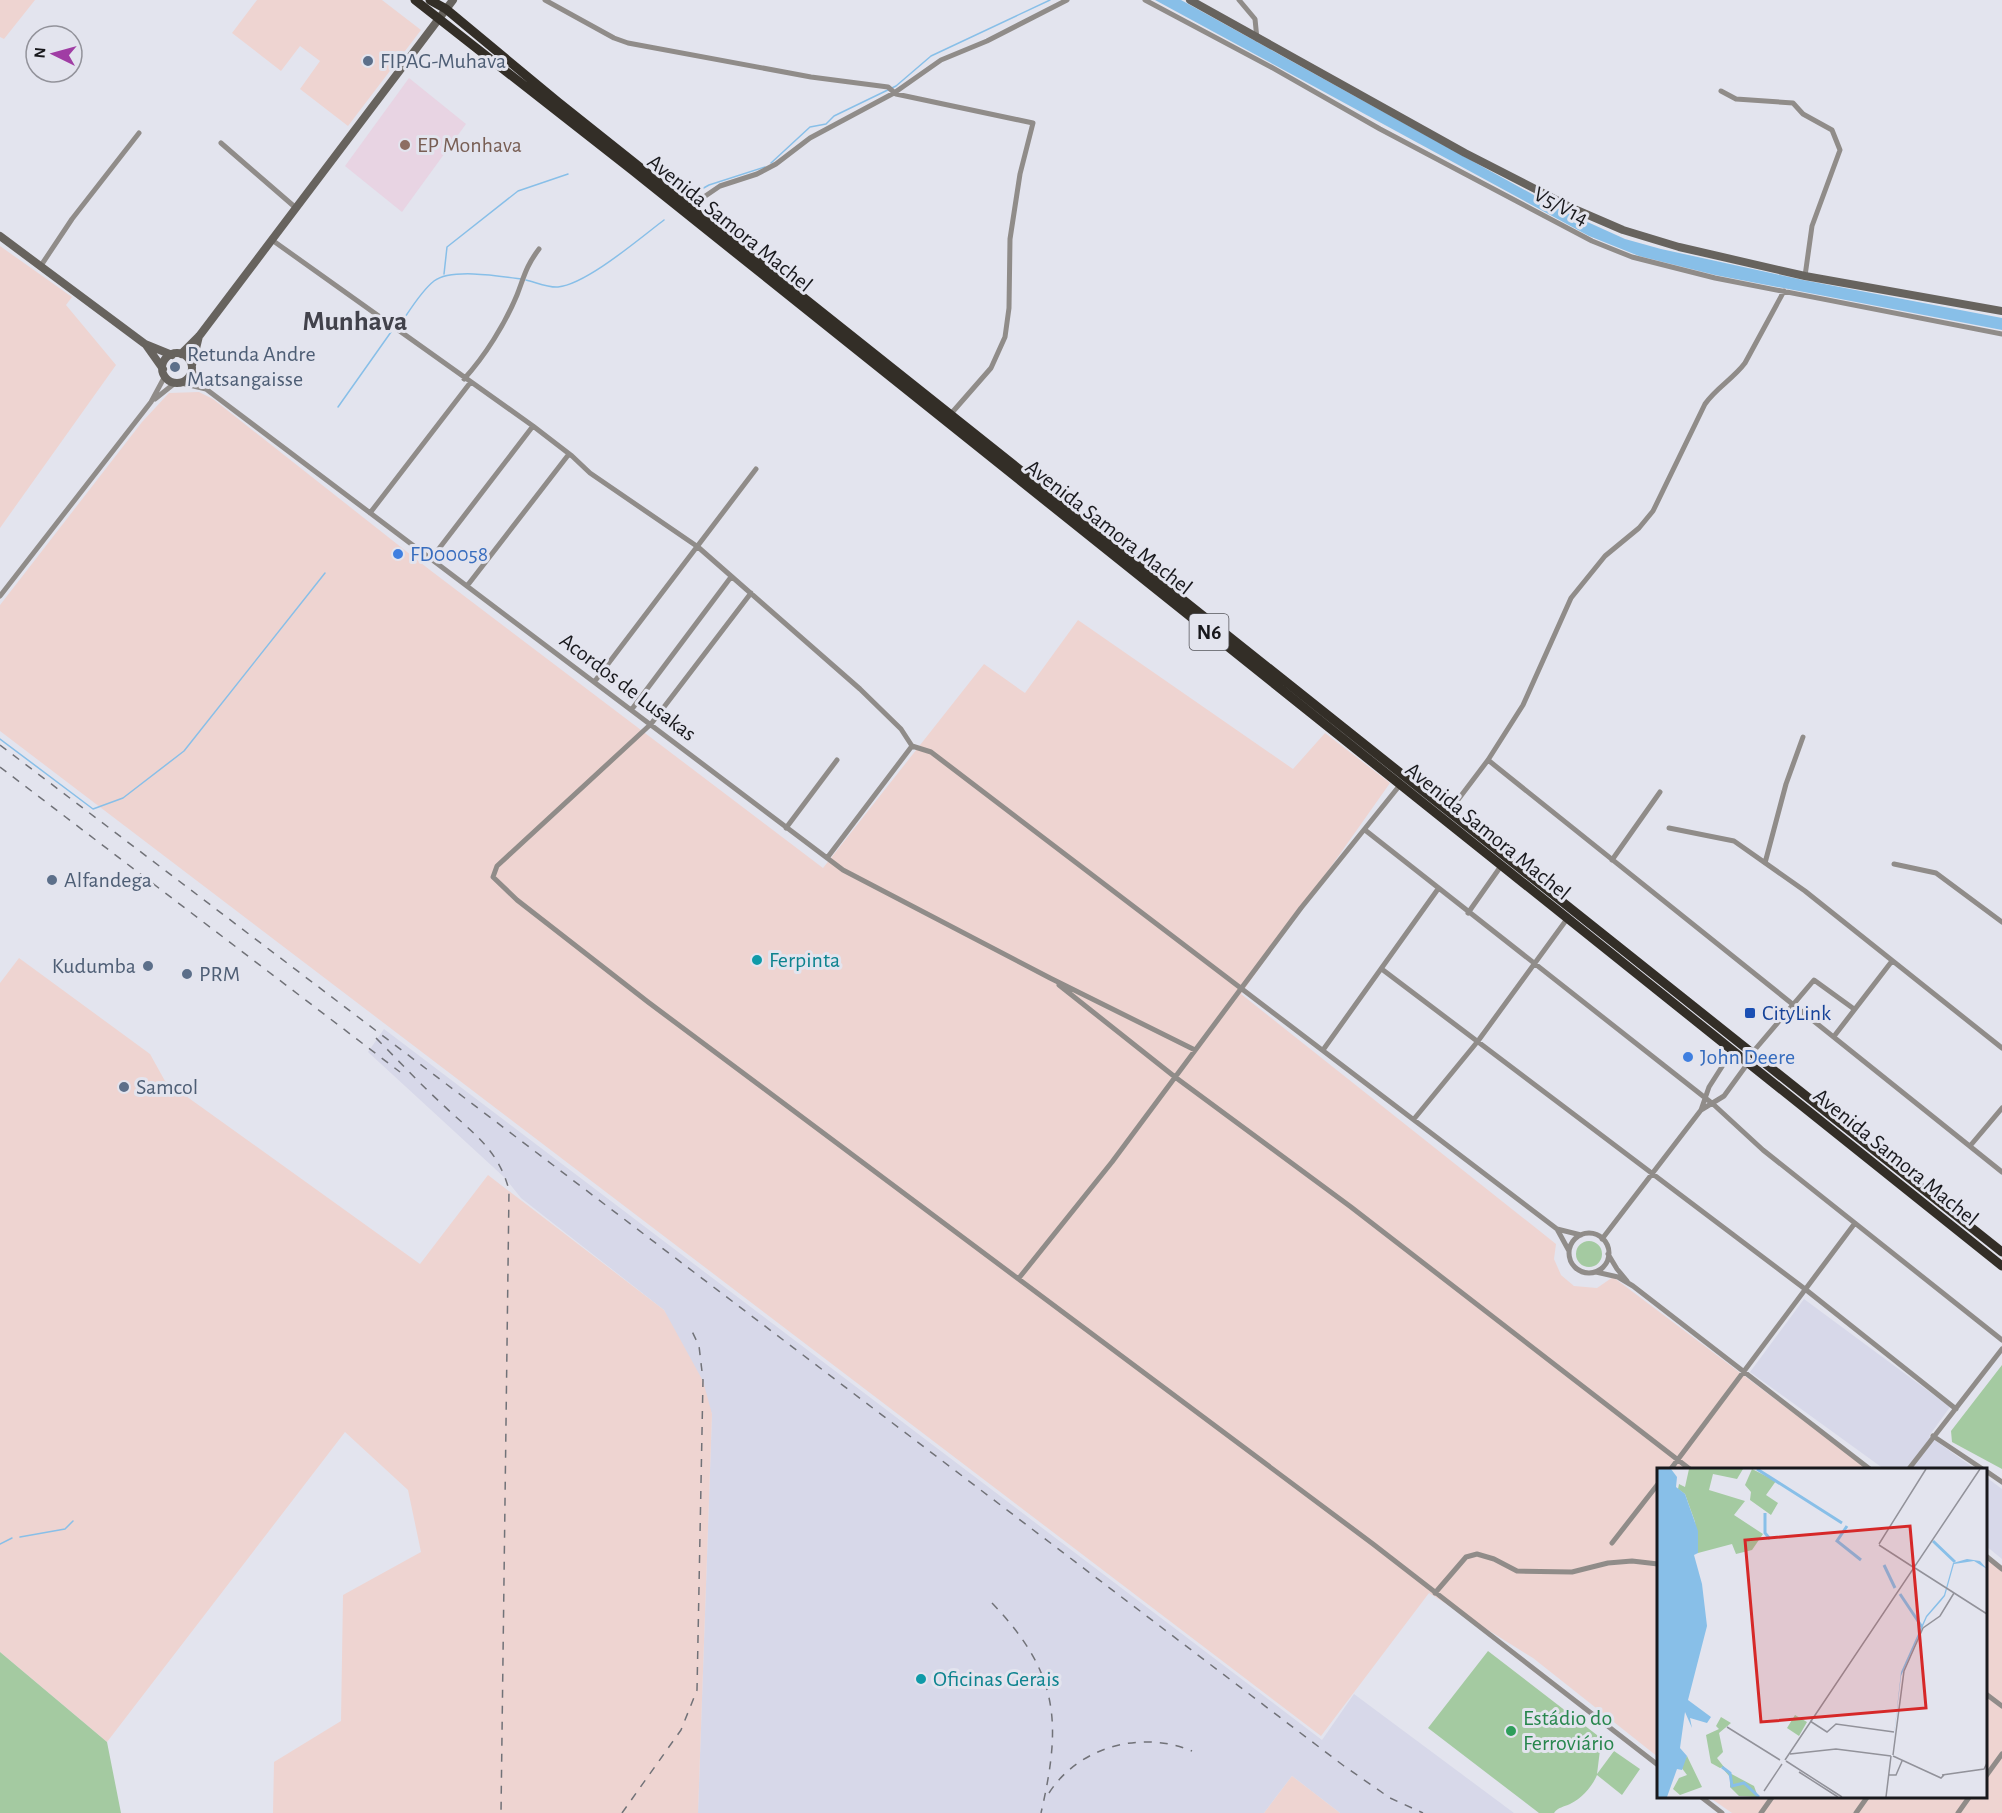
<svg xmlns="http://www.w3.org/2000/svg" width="2002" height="1813" font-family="'Alegreya Sans',sans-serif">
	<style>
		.built { fill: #d7d8e9 }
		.industrial { fill: #eed4d1 }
		.education { fill: #e8d4e3 }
		.green { fill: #a4caa1 }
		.water { fill: #88bfe8 }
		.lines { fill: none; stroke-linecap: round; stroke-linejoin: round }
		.stream { stroke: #88bfe8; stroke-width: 1.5 }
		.street { stroke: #908c89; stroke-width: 5 }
		.secondary { stroke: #67635e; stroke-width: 8 }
		.highway { stroke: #332e27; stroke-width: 9 }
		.rail { stroke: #717278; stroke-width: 1.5; stroke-dasharray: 8 8; stroke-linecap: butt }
		.service-dot { fill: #5c6f8a; stroke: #e3e4ee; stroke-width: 2 }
		.education-dot { fill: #8d6e63; stroke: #e3e4ee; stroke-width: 2 }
		.shop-dot { fill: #3f7fe0; stroke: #e3e4ee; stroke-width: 2 }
		.culture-dot { fill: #0f9aa8; stroke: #e3e4ee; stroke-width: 2 }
		.transit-dot { fill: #1a4fb4; stroke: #e3e4ee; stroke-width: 2 }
		.leisure-dot { fill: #2e9e5b; stroke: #e3e4ee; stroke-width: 2 }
		.labels { text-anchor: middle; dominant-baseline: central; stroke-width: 6; stroke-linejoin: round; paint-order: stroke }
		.shield { fill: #e3e4ee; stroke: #55555b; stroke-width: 1.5 }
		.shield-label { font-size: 21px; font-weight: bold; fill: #18181c }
		.service-label { font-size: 22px; fill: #4e5e75; stroke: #e3e4ee; text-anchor: start }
		.education-label { font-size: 22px; fill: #785e54; stroke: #e3e4ee; text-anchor: start }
		.street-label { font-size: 22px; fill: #18181c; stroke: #e3e4ee }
		.shop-label { font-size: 22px; fill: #366cbe; stroke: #e3e4ee; text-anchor: start }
		.culture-label { font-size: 22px; fill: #0d838f; stroke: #e3e4ee; text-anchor: start }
		.transit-label { font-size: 22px; fill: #164399; stroke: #e3e4ee; text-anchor: start }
		.leisure-label { font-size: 22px; fill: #27864d; stroke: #e3e4ee; text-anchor: start }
		.district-label { font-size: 28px; font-weight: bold; fill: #42424b; stroke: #e3e4ee }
		.inset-river { fill: none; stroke: #88bfe8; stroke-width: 3 }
		.inset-road { fill: none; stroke: #92929a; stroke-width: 1.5 }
		.view { fill: #d62828; fill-opacity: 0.15; stroke: #d62828; stroke-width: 3 }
		.inset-edge { fill: none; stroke: #18181c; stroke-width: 3 }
	</style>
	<rect width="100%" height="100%" fill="#e3e4ee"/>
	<path class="built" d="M 384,1029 L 1322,1740 L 1354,1694 L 1514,1813 L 1340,1813 L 1292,1776 L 1264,1813 L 698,1813 L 712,1414 L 664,1310 L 521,1198 L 505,1178 L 368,1052 Z
		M 1804,1299 L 1950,1407 L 1929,1436 L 1975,1469 L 1884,1469 L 1750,1372 Z
		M 1986,1477 L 2002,1489 L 2002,1559 L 1986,1546 Z"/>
	<path class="industrial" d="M 0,0 L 35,0 L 4,39 L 0,37 Z
		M 257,0 L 382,0 L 421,30 L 348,126 L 300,89 L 320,61 L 300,46 L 281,71 L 232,33 Z
		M 0,246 L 72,297 L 66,305 L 116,365 L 0,528 Z
		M 199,392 L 213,399 L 430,570 L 823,868 L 984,664 L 1025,693 L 1078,620 L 1293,769 L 1325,733 L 1390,783 L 1241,994 L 1556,1244 L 1554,1259 L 1561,1275 L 1574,1286 L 1597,1288 L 1613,1277 L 1868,1469 L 1658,1470 L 1658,1757 L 1533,1658 L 1429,1593 L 1321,1736 L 0,731 L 0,605 L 142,422 L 169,393 Z
		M 19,958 L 150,1054 L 165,1081 L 420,1264 L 488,1175 L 664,1310 L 703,1381 L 712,1414 L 698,1813 L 273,1813 L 274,1762 L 341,1721 L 343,1595 L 421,1552 L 408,1490 L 345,1432 L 107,1742 L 0,1652 L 0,983 Z
		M 1986,1559 L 2002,1571 L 2002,1813 L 1732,1813 L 1709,1797 L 1986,1796 Z
		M 1292,1776 L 1340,1813 L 1264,1813 Z"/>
	<path class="education" d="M 409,78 L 466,124 L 402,212 L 345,166 Z"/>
	<path class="green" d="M1576 1254a13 13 0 1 1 26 0a13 13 0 1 1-26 0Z
		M 2002,1365 L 2002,1469 L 1952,1442 L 1951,1431 Z
		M 1488,1651 L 1606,1742 L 1600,1750 L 1597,1774 L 1614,1751 L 1640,1769 L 1622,1795 L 1597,1775 C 1592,1787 1582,1798 1570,1804 C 1564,1807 1558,1807 1554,1813 L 1539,1813 L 1428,1728 Z
		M 0,1652 L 107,1742 L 121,1813 L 0,1813 Z"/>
	<path class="water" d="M 1155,0 L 1181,0 L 1561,210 L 1625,239 L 1661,249 L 1803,280 L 2002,318 L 2002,330 L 1715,275 L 1639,256 L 1589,236 Z"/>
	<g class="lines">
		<path class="stream" d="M 771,163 L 810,127 L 826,124 L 834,116 L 896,86 L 931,56 L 1050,0
			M 693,194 L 709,185 L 765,167
			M 444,274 L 447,247 L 518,191 L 568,174
			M 526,280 C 535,282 549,288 558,287 C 587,284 640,238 664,220
			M 399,326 C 409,312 420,292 434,281 C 451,268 500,276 521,279
			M 338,407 L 391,332
			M 0,739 L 93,809 L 123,798 L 184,751 L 325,573
			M 20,1537 L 65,1529 L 73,1521
			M 0,1544 L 12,1538"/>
		<path class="street" d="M 545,0 L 614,38 L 628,43 L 811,77 L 888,87 L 896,94 L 1033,123 L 1020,174 L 1010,239 L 1009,308 L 1005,337 L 991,368 L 949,416
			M 1145,0 L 1271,67 L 1380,129 L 1592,241 L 1632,257 L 1715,278 L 2002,334
			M 1239,0 L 1255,19 L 1257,39
			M 1721,91 L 1736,99 L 1793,103 L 1803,114 L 1832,130 L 1840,150 L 1812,226 L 1805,276
			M 221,143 L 296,208
			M 693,210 L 698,201 L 720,186 L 757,174 L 776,164 L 810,138 L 894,93 L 941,60 L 987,41 L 1067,0
			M 272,240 L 533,426 L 572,456 L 590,473 L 698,547 L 860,689 L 901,729 L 912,746
			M 40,267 L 72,219 L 139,133
			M 192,370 L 206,389 L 843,870 L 1050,978 L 1195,1050
			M 464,379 C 485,356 505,324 517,295 C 524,277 526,266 539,249
			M 181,383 L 206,389
			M 155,399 L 175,383
			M 370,513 L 470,383
			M 431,559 L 533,426
			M 467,586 L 569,454
			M 751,593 L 651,724 L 497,866 L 493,877 L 517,900 L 648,1002 L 1373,1544 L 1658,1765
			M 0,596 L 151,402 L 165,376
			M 595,681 L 756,469
			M 632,709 L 731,577
			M 912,746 L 931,752 L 1557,1229 L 1581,1235
			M 1488,760 C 1660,896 1830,1035 2002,1172
			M 1448,813 L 1488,760 L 1523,705 L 1571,598 L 1605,556 L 1639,528 L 1653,511 L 1705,404 C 1716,388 1733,379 1745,363 L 1784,291
			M 786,828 L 837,760
			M 1669,828 L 1734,841 L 1805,891 L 2002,1048
			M 1365,830 L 1713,1104 L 1763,1150 L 2002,1340
			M 827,858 L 912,746
			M 1612,860 L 1660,792
			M 1765,863 L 1786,784 L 1803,737
			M 1894,864 L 1936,873 L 2002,922
			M 1468,913 L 1501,866
			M 1383,970 L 1805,1289 L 1956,1409
			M 1059,985 L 1175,1077 L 1351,1207 L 1691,1470
			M 1835,1035 L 1892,961
			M 1323,1050 L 1438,889
			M 1752,1053 L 1814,980 L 1854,1009
			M 1701,1110 L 1724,1096 L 1748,1063
			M 1414,1119 L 1478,1041 L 1567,919
			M 1970,1146 L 2002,1108
			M 1557,1229 L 1569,1251
			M1569 1253a20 20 0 1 1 40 0a20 20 0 1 1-40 0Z
			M 1602,1239 L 1701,1110 L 1709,1087 L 1732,1051
			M 1608,1254 L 1617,1269 L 1627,1281
			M 1596,1272 L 1618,1277 L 1633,1286 L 1871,1470
			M 1019,1278 L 1112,1162 L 1301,908 L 1400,785
			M 1933,1436 L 1984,1470
			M 1670,1470 L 1855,1223
			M 1908,1470 L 2002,1349
			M 1986,1471 L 2002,1482
			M 1612,1543 L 1658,1484
			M 1986,1556 L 2002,1569
			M 1435,1593 L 1466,1557 L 1477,1554 L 1494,1559 L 1517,1571 L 1572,1572 L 1608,1563 L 1632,1561 L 1658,1564
			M 1986,1694 L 2002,1706
			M 1986,1776 L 2002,1754
			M 1700,1796 L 1722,1813
			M 1761,1813 L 1773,1796
			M 1856,1813 L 1868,1796
			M 1958,1813 L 1970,1796"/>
		<path class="secondary" d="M 1190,0 L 1465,153 L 1572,208 L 1623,230 L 1679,247 L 1805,276 L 2002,311
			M 0,236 L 145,344 L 172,355
			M 146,345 L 163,369
			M162 368a15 15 0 1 1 30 0a15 15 0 1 1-30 0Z
			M 181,354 L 200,335 L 453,0
			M 192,365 L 199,336"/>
		<path class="highway" d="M 415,0 L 632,170 L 2002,1266
			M 430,0 L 446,9 L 558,102 L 2002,1252"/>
		<path class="rail" d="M 0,745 L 1344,1766 L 1390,1798 L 1423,1813
			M 0,767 L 400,1072
			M 376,1038 C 398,1060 419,1083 442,1104 C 471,1132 498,1148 509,1190 L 501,1813
			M 992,1603 C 1059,1673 1062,1722 1041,1813
			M 1049,1793 C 1079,1746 1143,1730 1192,1751
			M 622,1813 L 681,1730 L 697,1690 L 703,1380 L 699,1346 L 690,1327"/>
	</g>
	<g class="service-dot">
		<circle cx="368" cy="61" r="6"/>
		<circle cx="175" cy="367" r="6"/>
		<circle cx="52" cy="880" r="6"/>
		<circle cx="148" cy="966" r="6"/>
		<circle cx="187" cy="974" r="6"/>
		<circle cx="124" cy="1087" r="6"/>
	</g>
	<circle class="education-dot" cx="405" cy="145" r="6"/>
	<g class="shop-dot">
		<circle cx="398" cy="554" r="6"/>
		<circle cx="1688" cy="1057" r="6"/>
	</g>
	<g class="culture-dot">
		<circle cx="757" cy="960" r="6"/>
		<circle cx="921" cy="1679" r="6"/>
	</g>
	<rect class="transit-dot" x="1744" y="1007" width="12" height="12" rx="3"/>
	<circle class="leisure-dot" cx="1511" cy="1731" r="6"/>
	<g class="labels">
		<rect class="shield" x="1189.5" y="614" width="39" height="36" rx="4.5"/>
		<g class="shield-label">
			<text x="1209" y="632">N6</text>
		</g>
		<g class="service-label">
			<text x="380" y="61">FIPAG-Muhava</text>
			<text x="187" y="354">Retunda Andre<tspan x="187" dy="25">Matsangaisse</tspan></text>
			<text x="64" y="880">Alfandega</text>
			<text x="136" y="966" text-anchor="end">Kudumba</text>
			<text x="199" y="974">PRM</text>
			<text x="136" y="1087">Samcol</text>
		</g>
		<g class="education-label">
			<text x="417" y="145">EP Monhava</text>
		</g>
		<g class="street-label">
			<text transform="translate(1561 206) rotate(28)">V5/V14</text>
			<text transform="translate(730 223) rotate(39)">Avenida Samora Machel</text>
			<text transform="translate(1109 527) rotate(38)">Avenida Samora Machel</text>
			<text transform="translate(628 687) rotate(37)">Acordos de Lusakas</text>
			<text transform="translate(1488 831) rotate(39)">Avenida Samora Machel</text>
			<text transform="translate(1896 1157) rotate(39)">Avenida Samora Machel</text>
		</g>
		<g class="shop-label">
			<text x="410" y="554">FD00058</text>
			<text x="1700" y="1057">John Deere</text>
		</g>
		<g class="culture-label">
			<text x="769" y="960">Ferpinta</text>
			<text x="933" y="1679">Oficinas Gerais</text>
		</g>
		<g class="transit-label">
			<text x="1762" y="1013">CityLink</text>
		</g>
		<g class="leisure-label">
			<text x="1523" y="1718">Estádio do<tspan x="1523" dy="25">Ferroviário</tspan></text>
		</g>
		<g class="district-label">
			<text x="355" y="322">Munhava</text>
		</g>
	</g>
	<g transform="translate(1657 1468)">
		<rect width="330" height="330" fill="#e3e4ee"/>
		<path d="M 32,1 L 86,1 L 80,11 L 56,6 L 52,22 L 88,33 L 77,47 L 106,66 L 95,82 L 79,86 L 75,76 L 41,85 L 38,54 L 28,26 L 21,21 L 22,16 L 28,19 ZM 95,1 L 119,13 L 109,27 L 121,35 L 114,47 L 93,32 L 94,24 L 88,17 ZM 138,247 L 150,254 L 142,268 L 130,260 ZM 64,249 L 74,255 L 62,265 L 66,284 L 60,290 L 67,299 L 63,300 L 54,295 L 49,267 L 62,261 L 59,258 ZM 30,288 L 45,319 L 23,327 L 16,321 L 22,310 L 30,307 L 24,299 ZM 67,302 L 97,318 L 101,329 L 82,328 L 73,319 L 73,309 Z" fill="#a4caa1"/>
		<path d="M 0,1 L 14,1 L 20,9 L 19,19 L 28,26 L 41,63 L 41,85 L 37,87 L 45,116 L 50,158 L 31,232 L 54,249 L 50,255 L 33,250 L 35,260 L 28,244 L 23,280 L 30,288 L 25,302 L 20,301 L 10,329 L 0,329 ZM 310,91 L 323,93 L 330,101 L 317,93 L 297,96 L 288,128 L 284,133 L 270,149 L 244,208 L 236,276 L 244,204 L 269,148 L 287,127 L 296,95 Z" fill="#88bfe8"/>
		<path class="inset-river" d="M 100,1 L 185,55M 108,45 L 108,65 L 113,71M 190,58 L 180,73 L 204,92M 276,73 L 298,94M 227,97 L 238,120M 243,126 L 265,159M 65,299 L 73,305 L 75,318 L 87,315 L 102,329"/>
		<path class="inset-road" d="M 222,76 L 269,1M 222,77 L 256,99M 258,100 L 330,146M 153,253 L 170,264 L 179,256 L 237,264M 70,259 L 123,292M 133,286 L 179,281 L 234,288M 236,287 L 247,203 L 266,160 L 283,148 L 297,125M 236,288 L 284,310 L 287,307M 128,292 L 323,1M 129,293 L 185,329M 142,304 L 181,329M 232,307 L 239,307 L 245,293M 285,307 L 327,301 L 330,295M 107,323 L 125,296M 229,329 L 234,288"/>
		<path class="view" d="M 253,58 L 269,240 L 104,254 L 88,72 Z"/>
		<rect width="330" height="330" class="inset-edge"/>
	</g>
	<g transform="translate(54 54) rotate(275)"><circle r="28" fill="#e3e4ee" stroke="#92929a" stroke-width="1.5"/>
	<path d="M0-4.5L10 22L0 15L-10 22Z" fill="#a03da4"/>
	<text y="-9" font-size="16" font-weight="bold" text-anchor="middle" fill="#18181c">N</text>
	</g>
</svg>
